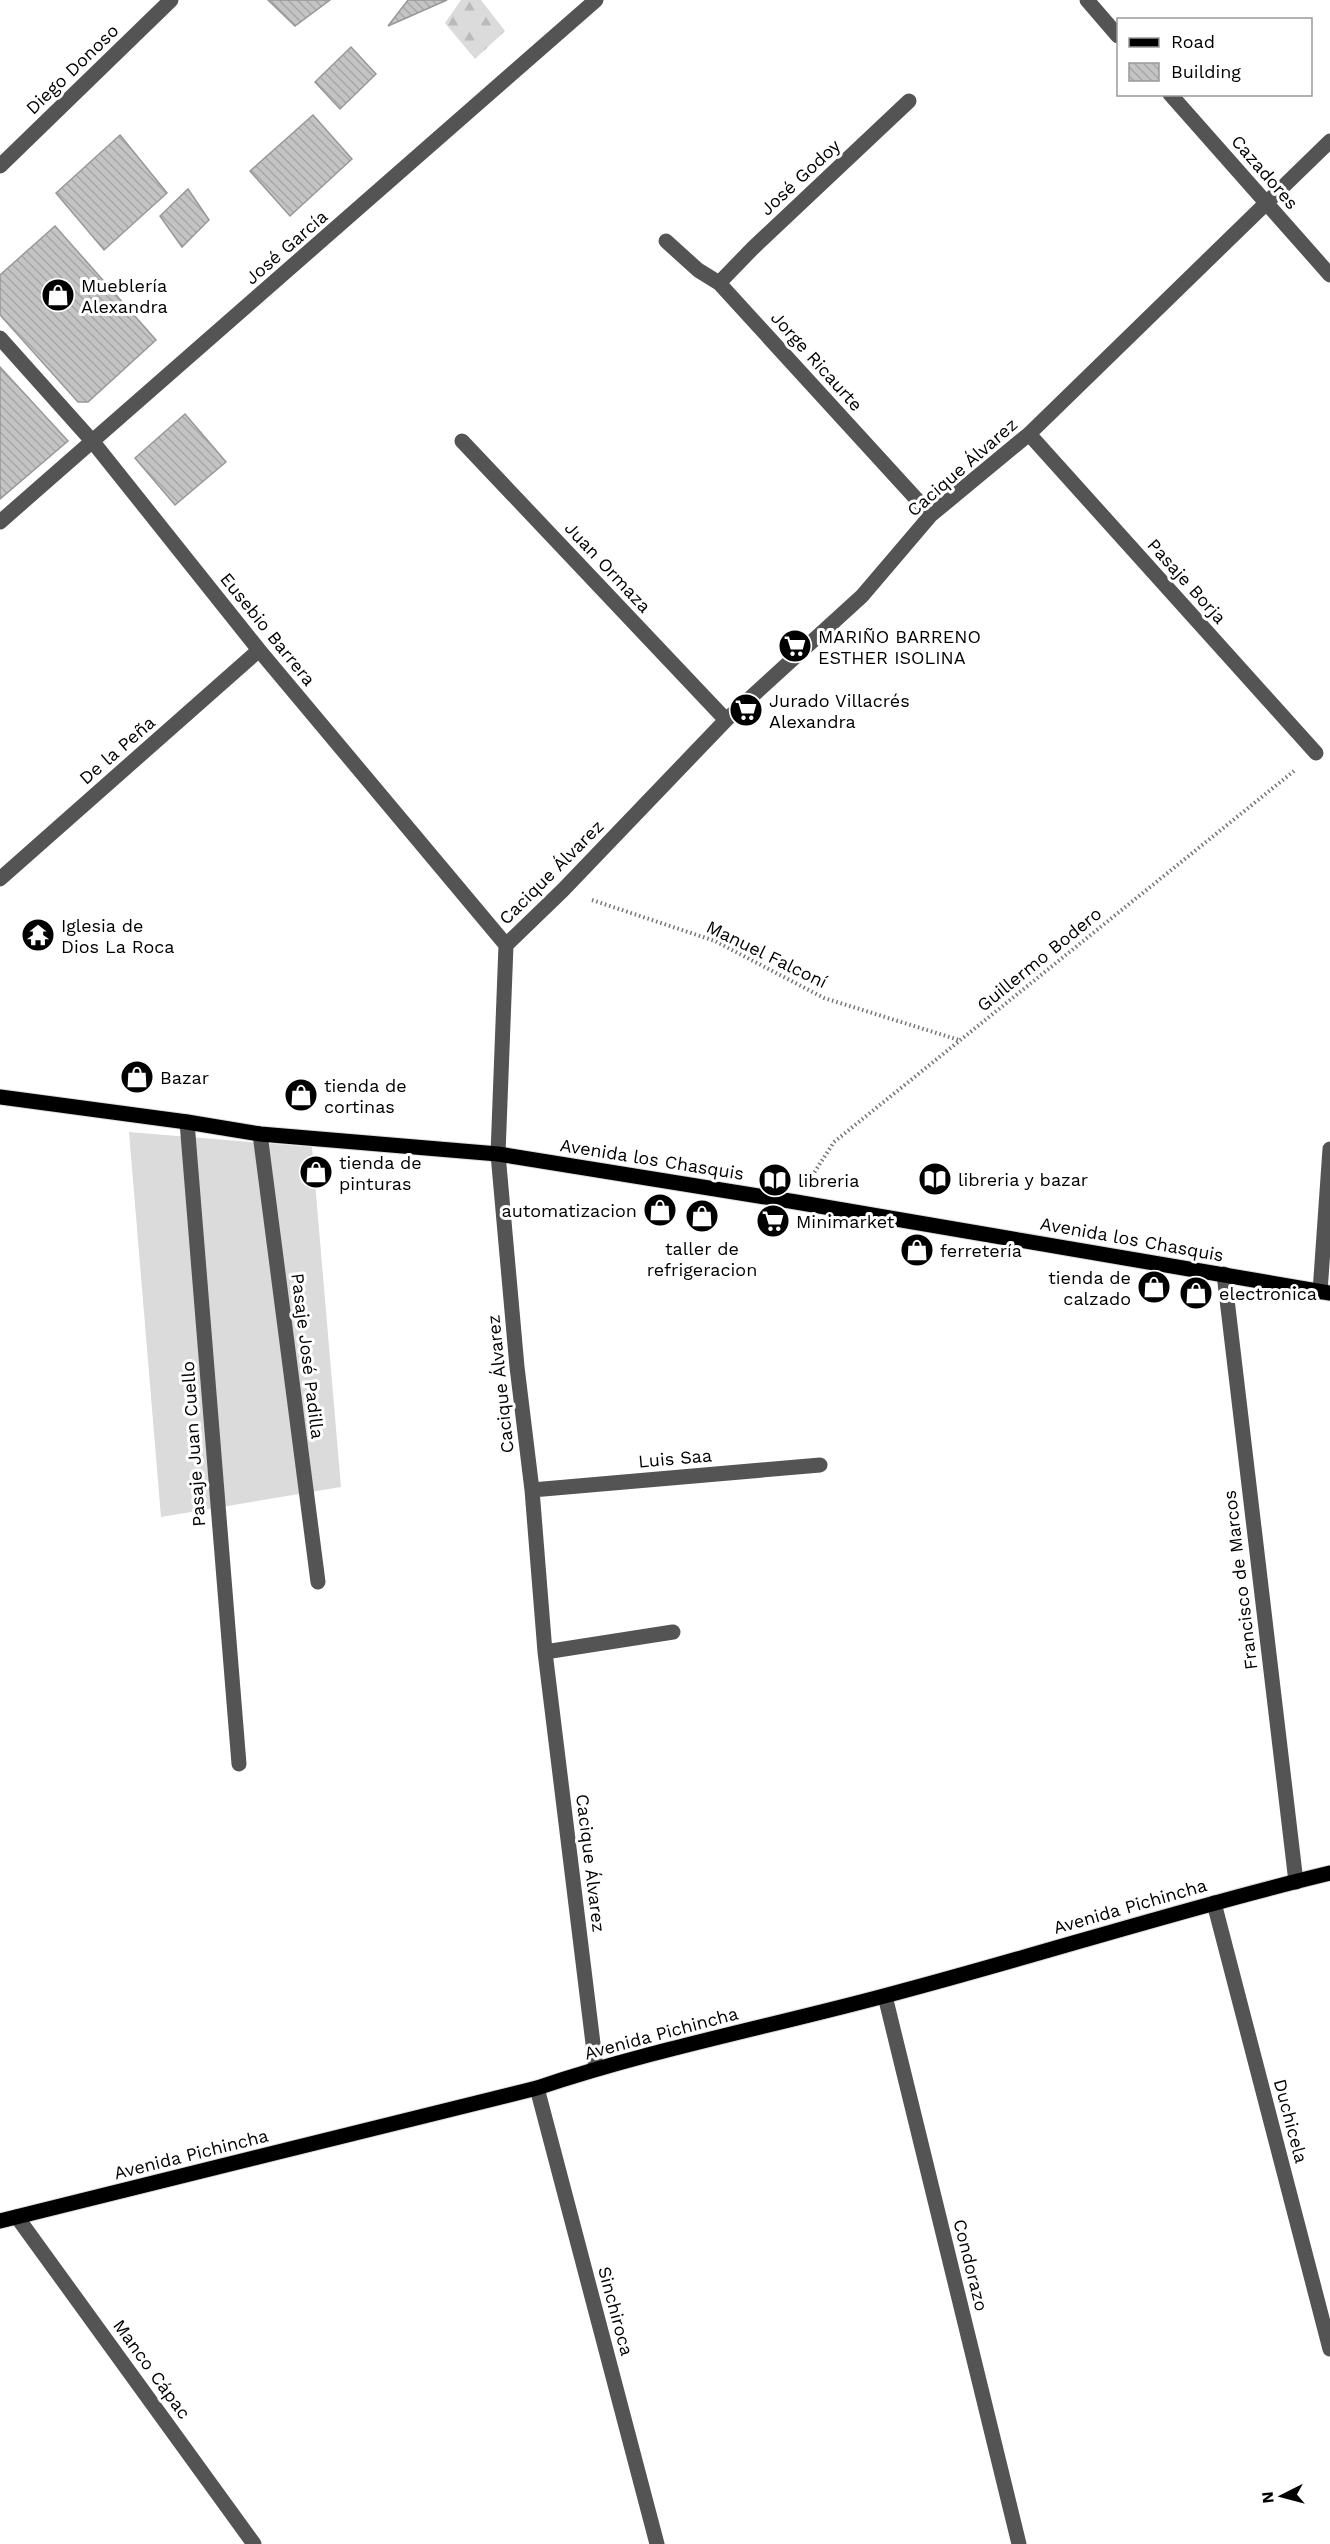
<svg xmlns="http://www.w3.org/2000/svg" width="1330" height="2544" font-family="'Work Sans',sans-serif">
	<style>
		.forest { fill: url(#forest-firs) }
		.pitch { fill: #dbdbdb }
		.building { fill: url(#building-back-hatch); stroke: #989898; stroke-width: 1.5 }
		.lines { fill: none; stroke-linecap: round; stroke-linejoin: round }
		.major-casing { stroke: #dbdbdb; stroke-width: 17 }
		.path { stroke: #767676; stroke-width: 4; stroke-dasharray: 1.5 3; stroke-linecap: butt }
		.minor { stroke: #545454; stroke-width: 15 }
		.major { stroke: #000; stroke-width: 15 }
		.labels { text-anchor: middle; dominant-baseline: central; stroke-width: 6; stroke-linejoin: round; paint-order: stroke }
		.street-label { font-size: 18px; fill: #000; stroke: #fff }
		.poi-label { font-size: 18px; fill: #000; stroke: #fff; text-anchor: start }
	</style>
	<defs>
		<pattern id="forest-firs" width="22" height="20" patternUnits="userSpaceOnUse" patternTransform="scale(1.5)"><rect width="22" height="20" fill="#dbdbdb"/><path d="M5 1l3.5 6h-7zM16 11l3.5 6h-7z" fill="#bababa"/></pattern>
		<pattern id="building-back-hatch" width="6" height="6" patternUnits="userSpaceOnUse" patternTransform="scale(1.5)"><rect width="6" height="6" fill="#c4c4c4"/><path d="M-1 5l2 2M0 0l6 6M5-1l2 2" fill="none" stroke="#a7a7a7"/></pattern>
	</defs>
	<rect width="100%" height="100%" fill="#fff"/>
	<path class="forest" d="M 461,0 L 481,0 L 505,31 L 475,59 L 445,23 Z"/>
	<path class="pitch" d="M 129,1132 L 312,1147 L 341,1487 L 161,1517 Z"/>
	<path class="building" d="M 268,0 L 330,0 L 295,26 Z
		M 408,0 L 447,0 L 388,26 Z
		M 351,47 L 376,74 L 340,109 L 315,82 Z
		M 313,115 L 352,159 L 290,216 L 250,171 Z
		M 120,135 L 167,193 L 104,250 L 56,193 Z
		M 188,189 L 209,220 L 182,247 L 160,216 Z
		M 55,226 L 156,340 L 88,402 L 78,402 L 0,315 L 0,275 Z
		M 0,367 L 68,441 L 0,499 Z
		M 185,414 L 226,462 L 175,505 L 135,458 Z"/>
	<g class="lines">
		<g class="major-casing">
			<path id="major" d="M 0,1097 L 187,1122 L 260,1134 L 498,1154 L 796,1202 L 1330,1293
				M 0,2221 L 537,2088 C 650,2050 768,2027 884,1996 C 1033,1957 1180,1909 1330,1873"/>
		</g>
		<path class="path" d="M 592,900 L 715,941 L 824,998 L 959,1040
			M 812,1176 L 834,1142 L 1294,771"/>
		<path class="minor" d="M 1087,0 L 1118,36
			M 1170,94 L 1330,275
			M 0,166 L 171,0
			M 666,241 L 698,270 L 719,283 L 931,515
			M 719,283 L 753,248 L 909,101
			M 0,338 L 93,442 L 259,650 L 506,945
			M 1029,434 L 1316,753
			M 462,441 L 726,720
			M 0,522 L 596,0
			M 0,879 L 259,650
			M 187,1122 L 239,1764
			M 260,1134 L 318,1582
			M 1224,1274 L 1296,1882
			M 1320,1292 L 1330,1149
			M 532,1490 L 820,1465
			M 545,1652 L 673,1632
			M 1214,1903 L 1330,2349
			M 885,1996 L 1019,2544
			M 596,2068 L 545,1652 L 532,1490 L 517,1367 L 498,1154 L 506,945 L 563,890 L 726,720 L 862,596 L 931,515 L 1029,434 L 1330,141
			M 537,2088 L 657,2544
			M 17,2217 L 254,2544"/>
		<use href="#major" class="major"/>
	</g>
	<defs>
		<g id="shop-disc" transform="scale(1.725)"><circle r="9.5" fill="#000" stroke="#fff"/><path d="M-5-2.5h2.3a2.7 3.5 0 0 1 5.4 0H5L5.5 6h-11ZM-1.5-2.5h3a1.5 2.3 0 0 0-3 0Z" fill="#fff"/></g>
		<g id="supermarket-disc" transform="scale(1.725)"><circle r="9.5" fill="#000" stroke="#fff"/><path d="M-6-5.5h2.5l.6 2H6L4.5 2H-2.5L-4.4-4H-6ZM-1.5 3.2a1.3 1.3 0 1 0 .1 0ZM3 3.2a1.3 1.3 0 1 0 .1 0Z" fill="#fff"/></g>
		<g id="temple-disc" transform="scale(1.725)"><circle r="9.5" fill="#000" stroke="#fff"/><path d="M0-6L5-2H3V0L6.5 2.5H4V6H1.5V3h-3V6H-4V2.5H-6.5L-3 0V-2H-5Z" fill="#fff"/></g>
		<g id="library-disc" transform="scale(1.725)"><circle r="9.5" fill="#000" stroke="#fff"/><path d="M-6-4Q-3-5.5-.7-3.5V5Q-3 3-6 4ZM6-4Q3-5.5 .7-3.5V5Q3 3 6 4Z" fill="#fff"/></g>
	</defs>
	<g fill-rule="evenodd">
		<use href="#shop-disc" x="58" y="295"/>
		<use href="#supermarket-disc" x="795" y="646"/>
		<use href="#supermarket-disc" x="746" y="710"/>
		<use href="#temple-disc" x="38" y="935"/>
		<use href="#shop-disc" x="137" y="1077"/>
		<use href="#shop-disc" x="301" y="1095"/>
		<use href="#shop-disc" x="316" y="1172"/>
		<use href="#library-disc" x="935" y="1179"/>
		<use href="#library-disc" x="775" y="1180"/>
		<use href="#shop-disc" x="660" y="1210"/>
		<use href="#shop-disc" x="702" y="1216"/>
		<use href="#supermarket-disc" x="773" y="1221"/>
		<use href="#shop-disc" x="917" y="1250"/>
		<use href="#shop-disc" x="1154" y="1287"/>
		<use href="#shop-disc" x="1196" y="1293"/>
	</g>
	<g class="labels">
		<g class="street-label">
			<text transform="translate(72 69) rotate(-44)">Diego Donoso</text>
			<text transform="translate(1265 172) rotate(49)">Cazadores</text>
			<text transform="translate(800 177) rotate(-43)">José Godoy</text>
			<text transform="translate(286 247) rotate(-41)">José García</text>
			<text transform="translate(817 361) rotate(48)">Jorge Ricaurte</text>
			<text transform="translate(962 467) rotate(-41)">Cacique Álvarez</text>
			<text transform="translate(608 567) rotate(47)">Juan Ormaza</text>
			<text transform="translate(1187 581) rotate(48)">Pasaje Borja</text>
			<text transform="translate(268 629) rotate(51)">Eusebio Barrera</text>
			<text transform="translate(117 750) rotate(-41)">De la Peña</text>
			<text transform="translate(551 872) rotate(-45)">Cacique Álvarez</text>
			<text transform="translate(767 954) rotate(26)">Manuel Falconí</text>
			<text transform="translate(1039 959) rotate(-39)">Guillermo Bodero</text>
			<text transform="translate(652 1159) rotate(9)">Avenida los Chasquis</text>
			<text transform="translate(1132 1239) rotate(10)">Avenida los Chasquis</text>
			<text transform="translate(308 1356) rotate(83)">Pasaje José Padilla</text>
			<text transform="translate(500 1384) rotate(-96)">Cacique Álvarez</text>
			<text transform="translate(193 1444) rotate(-94)">Pasaje Juan Cuello</text>
			<text transform="translate(675 1458) rotate(-5)">Luis Saa</text>
			<text transform="translate(1240 1580) rotate(-97)">Francisco de Marcos</text>
			<text transform="translate(591 1863) rotate(83)">Cacique Álvarez</text>
			<text transform="translate(1130 1906) rotate(-16)">Avenida Pichincha</text>
			<text transform="translate(661 2033) rotate(-15)">Avenida Pichincha</text>
			<text transform="translate(1291 2121) rotate(75)">Duchicela</text>
			<text transform="translate(191 2154) rotate(-14)">Avenida Pichincha</text>
			<text transform="translate(971 2265) rotate(76)">Condorazo</text>
			<text transform="translate(616 2311) rotate(75)">Sinchiroca</text>
			<text transform="translate(152 2369) rotate(54)">Manco Cápac</text>
		</g>
		<g class="poi-label">
			<text x="81" y="285">Mueblería<tspan x="81" dy="21">Alexandra</tspan></text>
			<text x="818" y="636">MARIÑO BARRENO<tspan x="818" dy="21">ESTHER ISOLINA</tspan></text>
			<text x="769" y="700">Jurado Villacrés<tspan x="769" dy="21">Alexandra</tspan></text>
			<text x="61" y="925">Iglesia de<tspan x="61" dy="21">Dios La Roca</tspan></text>
			<text x="160" y="1077">Bazar</text>
			<text x="324" y="1085">tienda de<tspan x="324" dy="21">cortinas</tspan></text>
			<text x="339" y="1162">tienda de<tspan x="339" dy="21">pinturas</tspan></text>
			<text x="958" y="1179">libreria y bazar</text>
			<text x="798" y="1180">libreria</text>
			<text x="637" y="1210" text-anchor="end">automatizacion</text>
			<text x="796" y="1221">Minimarket</text>
			<text x="702" y="1248" text-anchor="middle">taller de<tspan x="702" dy="21">refrigeracion</tspan></text>
			<text x="940" y="1250">ferretería</text>
			<text x="1131" y="1277" text-anchor="end">tienda de<tspan x="1131" dy="21">calzado</tspan></text>
			<text x="1219" y="1293">electronica</text>
		</g>
	</g>
	<rect x="1117" y="18" width="195" height="78" fill="#ffffff" stroke="#999999" stroke-width="1.5"/>
	<rect x="1129" y="38" width="30" height="9" fill="#000000" stroke="#999999" stroke-width="1.5"/>
	<text x="1171" y="48" font-size="18" fill="#000000">Road</text>
	<rect x="1129" y="63" width="30" height="18" fill="url(#building-back-hatch)" stroke="#999999" stroke-width="1.5"/>
	<text x="1171" y="78" font-size="18" fill="#000000">Building</text>
	<g transform="translate(1282 2496) rotate(264)" stroke="#ffffff" stroke-width="4.5" paint-order="stroke">
	<path d="M0-4.5L10 22L0 15L-10 22Z" fill="#000000"/>
	<text y="-9" font-size="16" font-weight="bold" text-anchor="middle" fill="#000000">N</text>
	</g>
</svg>
